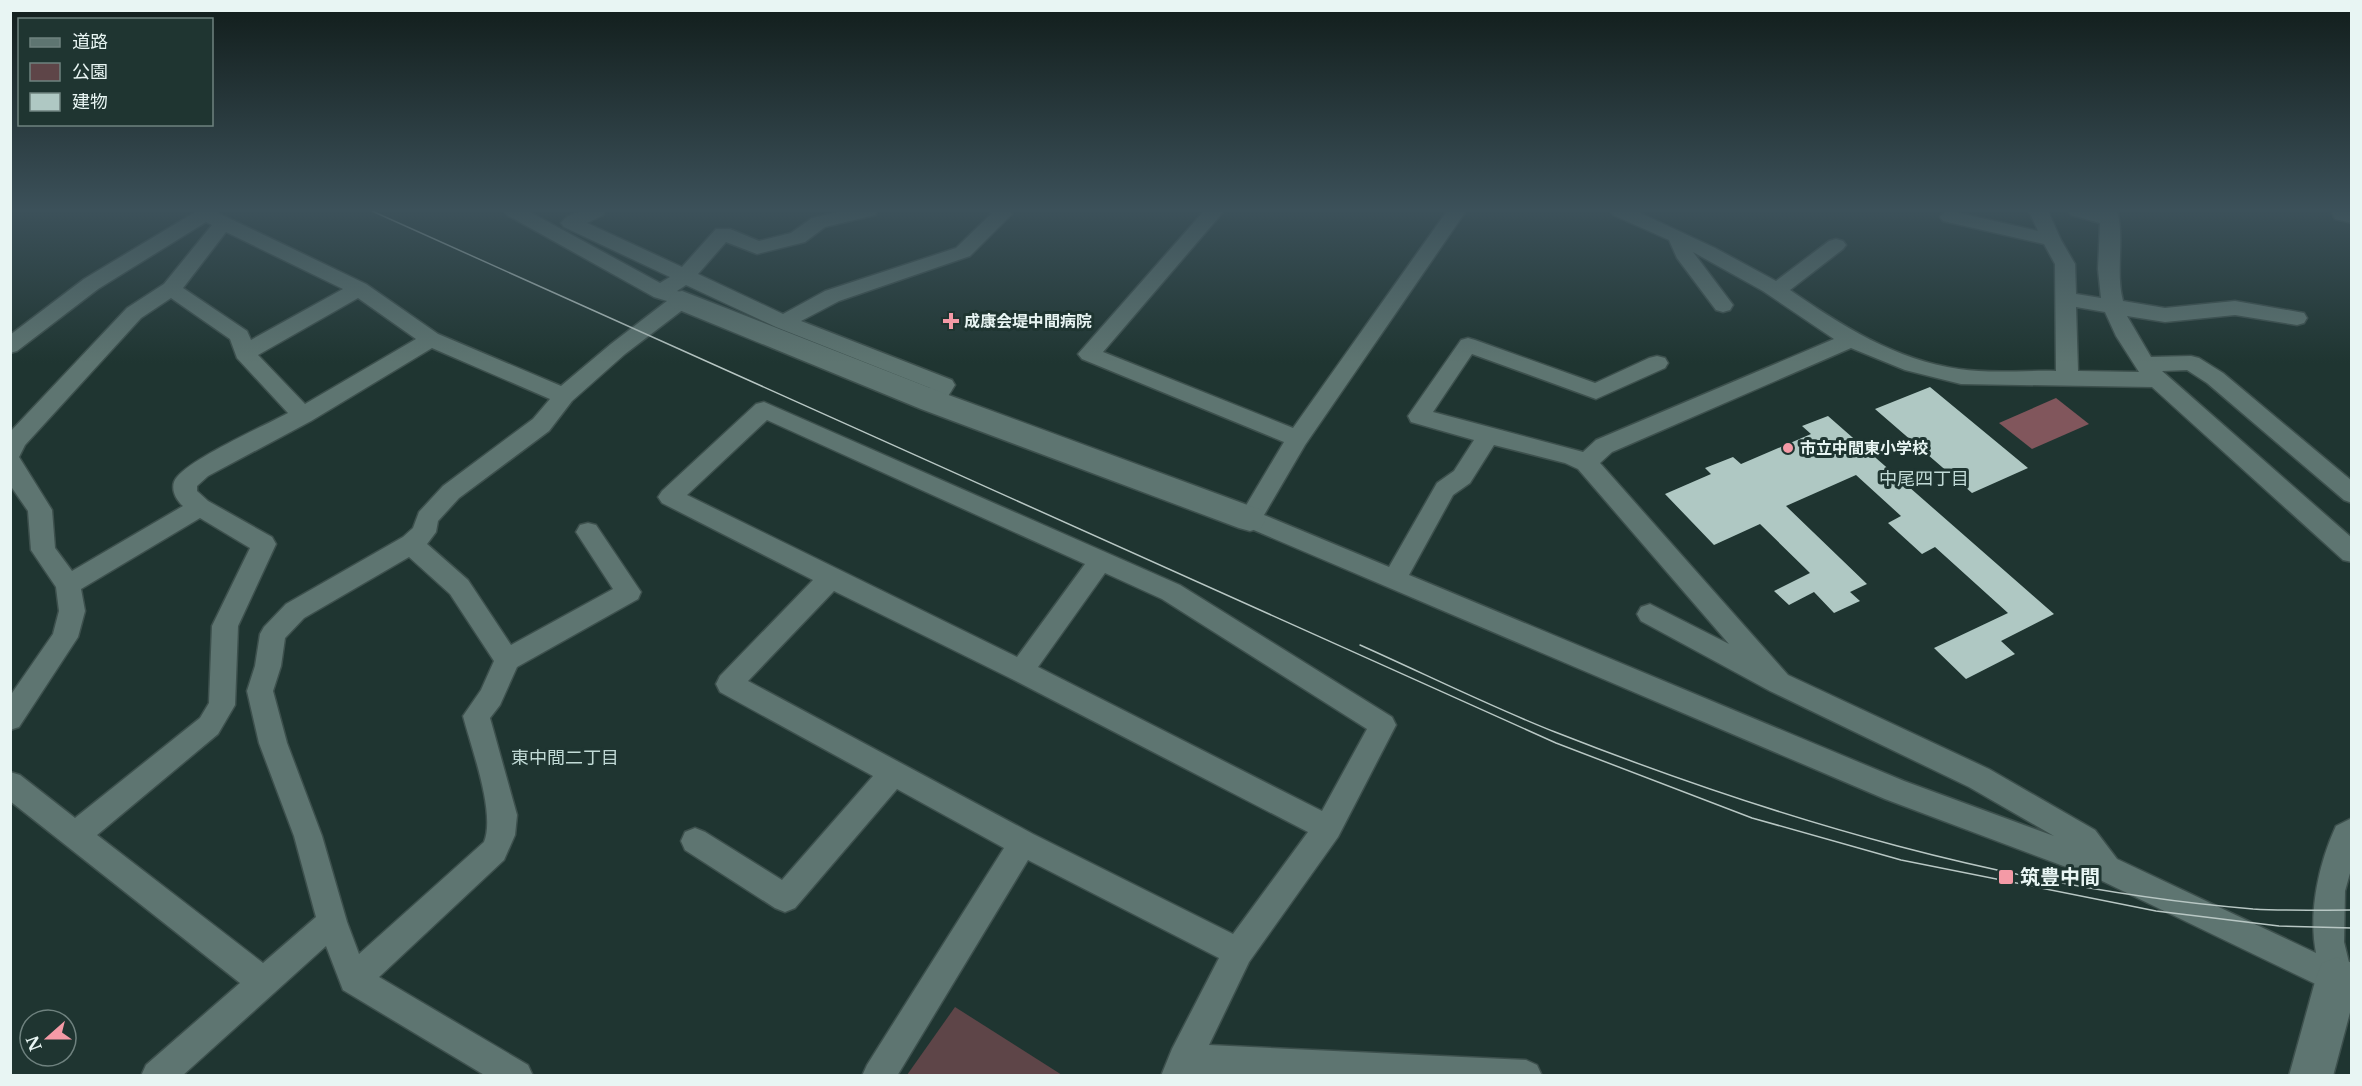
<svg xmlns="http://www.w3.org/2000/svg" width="2362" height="1086" font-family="'Libre Baskerville','Noto Sans JP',serif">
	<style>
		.green { fill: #5e4548 }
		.water { fill: #81565c }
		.building { fill: #afc8c3 }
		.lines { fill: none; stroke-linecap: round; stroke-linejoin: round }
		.street-casing { stroke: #3d504d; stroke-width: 3 }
		.secondary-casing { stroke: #3d504d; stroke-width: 3 }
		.street { fill: #5e7571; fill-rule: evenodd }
		.secondary { fill: #5e7571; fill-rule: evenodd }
		.tram { stroke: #b8c7c4; stroke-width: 1.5 }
		.poi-dot { fill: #f49aa6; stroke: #1f3531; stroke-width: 2 }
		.labels { text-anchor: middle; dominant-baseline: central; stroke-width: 6; stroke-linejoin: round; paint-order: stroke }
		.poi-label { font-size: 16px; font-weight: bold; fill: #e8f5f3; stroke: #1f3531; text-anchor: start }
		.neighbourhood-label { font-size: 18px; fill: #c1dad6; stroke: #1f3531 }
		.near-poi-label { font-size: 20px; font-weight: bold; fill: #e8f5f3; stroke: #1f3531; text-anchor: start }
	</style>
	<rect width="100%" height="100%" fill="#1f3531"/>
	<path class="green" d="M 955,1007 L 1062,1075 L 907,1075 Z"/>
	<path class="water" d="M 2056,398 L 2089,424 L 2032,449 L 1999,423 Z"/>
	<path class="building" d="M 1930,387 L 2028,468 L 1972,493 L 1875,409 Z
		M 1828,416 L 2054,614 L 2001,641 L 2015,654 L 1966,679 L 1934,648 L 2008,613 L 1935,547 L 1922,554 L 1888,523 L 1901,516 L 1856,475 L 1786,506 L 1867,584 L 1850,592 L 1860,601 L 1834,613 L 1814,592 L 1789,605 L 1774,591 L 1810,573 L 1760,524 L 1714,545 L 1665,494 L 1711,474 L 1705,468 L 1733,457 L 1741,464 L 1811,434 L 1802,426 Z"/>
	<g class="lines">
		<g class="street-casing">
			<path id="street" d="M 197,211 L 219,211 L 218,213 L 366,284 L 438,334 L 561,386 L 611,344 L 667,301 L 654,297 L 507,215 L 505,211 L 528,211 L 660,283 L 670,277 L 564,227 L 561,223 C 571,209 590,211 605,211 L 603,215 L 587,223 L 682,267 L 716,229 L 730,229 L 759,241 L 791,233 L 812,218 L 843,211 L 877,211 L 875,215 L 825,227 L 805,242 L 757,254 L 726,242 L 698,274 L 783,314 L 825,291 L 956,248 L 991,214 L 990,211 L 1009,211 L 1012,214 L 970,256 L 839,301 L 801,321 L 952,380 L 955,385 C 947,398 941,411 924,406 L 921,401 L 930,388 L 776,327 L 686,285 L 677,291 L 689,295 L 692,300 L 689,305 L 625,354 L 572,401 L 549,431 L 459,498 L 438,521 L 436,532 L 427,544 L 468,580 L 511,645 L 613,589 L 576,532 L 580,525 L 588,523 L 596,525 L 641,592 L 638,599 L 517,667 L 500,705 L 490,718 L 517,815 L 515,835 L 504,860 L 379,977 L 528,1065 L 533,1076 L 486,1076 L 343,990 L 326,946 L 182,1076 L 141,1076 L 146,1065 L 240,983 L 10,801 L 10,772 L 20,775 L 75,818 L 200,718 L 209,703 L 212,626 L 250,548 L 200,518 L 81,589 L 85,611 L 78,637 L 19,727 L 10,730 L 10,696 L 53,634 L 59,611 L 56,587 L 31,550 L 28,511 L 10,485 L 10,432 L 127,308 L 164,284 L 212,225 L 206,222 L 98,289 L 17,351 L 10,353 L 10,335 L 84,279 ZM 226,232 L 343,289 L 251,340 L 247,331 L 183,288 ZM 171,298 L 230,339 L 237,358 L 288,413 C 262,427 194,457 177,477 C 169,486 175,499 183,506 L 72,571 L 55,548 L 52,510 L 19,457 L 25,445 L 141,318 ZM 358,298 L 416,339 L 305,404 L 258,355 ZM 432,348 L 550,399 L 533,419 L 443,486 L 419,512 L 413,528 L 403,537 L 286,604 L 264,627 L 260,634 L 255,666 L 247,691 L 259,743 L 294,836 L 316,917 L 263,963 L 97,835 L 218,734 L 235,705 L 238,626 L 276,544 L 272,537 L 208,501 L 197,491 L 197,486 L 208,476 L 311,421 ZM 409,557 L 450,594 L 494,661 L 481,690 L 463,716 C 471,747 496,813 484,842 L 359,954 L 347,922 L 322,836 L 287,743 L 273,691 L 281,666 L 285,638 L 304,618 Z
				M 1204,211 L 1224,211 L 1103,352 L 1293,428 L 1447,211 L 1466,211 L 1305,445 L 1264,515 L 1389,567 L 1437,483 L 1454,471 L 1474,440 L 1411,422 L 1408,416 L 1461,340 L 1468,338 L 1475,340 L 1595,383 L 1649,358 L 1657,356 L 1665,358 L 1668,363 L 1665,368 L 1596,399 L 1472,354 L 1433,412 L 1583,452 L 1596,440 L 1834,339 L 1763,291 L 1693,252 L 1733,305 L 1730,310 L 1723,312 L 1716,310 L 1677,258 L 1669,240 L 1613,215 L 1611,211 L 1636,211 L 1715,248 L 1776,281 L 1829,241 L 1836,239 L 1843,241 L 1846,245 L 1843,249 L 1790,290 C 1842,326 1896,360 1959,369 C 1991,374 2025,370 2056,371 L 2055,264 L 2044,244 L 1943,221 L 1940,217 L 1943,213 L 1950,211 L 2038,231 L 2029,211 L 2048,211 L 2061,240 L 2075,264 L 2076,294 L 2101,298 L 2098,269 L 2100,223 L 2071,215 L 2068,211 L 2117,211 C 2125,240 2115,271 2123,301 L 2165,308 L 2235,301 L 2304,313 L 2307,318 L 2304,323 L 2297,325 L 2235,315 L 2165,322 L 2127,316 L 2151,357 L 2191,356 L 2199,358 L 2223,373 L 2352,481 L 2352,503 L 2344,500 L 2207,383 L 2187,370 L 2162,371 L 2352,538 L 2352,562 L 2343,560 L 2152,387 L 1961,384 L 1905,370 L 1851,348 L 1612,452 L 1600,463 L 1788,675 L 1989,769 L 2095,830 L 2117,859 L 2316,953 C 2308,912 2319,863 2336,826 L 2352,818 L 2352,866 L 2345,891 L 2344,942 L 2352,975 L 2348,989 L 2337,993 L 2326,989 L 2098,879 L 1885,799 L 1242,525 L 1238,519 L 1284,442 L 1082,359 L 1078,354 ZM 2076,307 L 2105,312 L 2116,336 L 2139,372 L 2078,371 ZM 1494,445 L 1565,463 L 1578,469 L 1729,644 L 1650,604 L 1641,607 L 1637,614 L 1641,621 L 1770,691 L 1969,787 L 2054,836 L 1904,781 L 1409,575 L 1453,495 L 1470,483 Z
				M 2331,211 L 2352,211 L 2352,223 L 2335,219 Z
				M 764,402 L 1180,585 L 1392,717 L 1396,725 L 1338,837 L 1249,962 L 1209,1045 L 1526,1060 L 1537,1065 L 1542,1076 L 1161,1076 L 1172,1049 L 1219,958 L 1028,860 L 897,1076 L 862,1076 L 867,1065 L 1004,848 L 897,789 L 795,908 L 785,912 L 775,908 L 685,850 L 681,841 L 685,832 L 695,828 L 705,832 L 782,880 L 873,776 L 720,692 L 716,684 L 720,676 L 813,580 L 662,503 L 658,497 L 662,491 L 756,404 ZM 767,420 L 1085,564 L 1017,657 L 687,495 ZM 1105,573 L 1162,599 L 1367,729 L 1322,811 L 1038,667 ZM 834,591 L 1012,679 L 1308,832 L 1233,934 L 1033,834 L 748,681 Z"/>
		</g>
		<g class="secondary-casing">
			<path id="secondary" d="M 682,291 L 943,393 L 1261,510 L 1266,519 L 1261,528 L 1250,531 L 1239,528 L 921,409 L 672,307 L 668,300 L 672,293 Z
				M 2337,957 L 2352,963 L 2352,1005 L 2333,1076 L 2289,1076 L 2316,978 L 2322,963 Z"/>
		</g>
		<use href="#street" class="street"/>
		<use href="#secondary" class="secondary"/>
		<path class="tram" d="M 372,211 L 1556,743 L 1752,818 L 1901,860 L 2156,911 L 2279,926 L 2352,928
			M 1360,645 C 1425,674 1489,706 1555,732 C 1779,820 2012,889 2253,909 C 2286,911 2319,910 2352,910"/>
	</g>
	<linearGradient id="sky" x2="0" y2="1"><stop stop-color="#111d1b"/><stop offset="0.58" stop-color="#3c515a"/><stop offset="1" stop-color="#3c515a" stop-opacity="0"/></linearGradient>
	<rect width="2362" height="363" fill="url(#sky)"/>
	<g class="poi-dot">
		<path d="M948 312h6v6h6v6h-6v6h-6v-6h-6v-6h6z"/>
		<circle cx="1788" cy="448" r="6"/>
		<rect x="1998" y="869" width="16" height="16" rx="3"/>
	</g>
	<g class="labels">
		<g class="poi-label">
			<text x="964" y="321">成康会堤中間病院</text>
			<text x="1800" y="448">市立中間東小学校</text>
		</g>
		<g class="neighbourhood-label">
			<text x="1924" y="479">中尾四丁目</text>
			<text x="565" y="758">東中間二丁目</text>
		</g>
		<g class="near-poi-label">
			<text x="2020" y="877">筑豊中間</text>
		</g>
	</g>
	<rect width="2362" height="1086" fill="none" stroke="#e8f5f3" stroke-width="24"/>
	<rect x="18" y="18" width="195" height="108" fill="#1f3531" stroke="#6f827f" stroke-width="1.5"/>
	<rect x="30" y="38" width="30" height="9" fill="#5e7571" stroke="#6f827f" stroke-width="1.5"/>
	<text x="72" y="48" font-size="18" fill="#e8f5f3">道路</text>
	<rect x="30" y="63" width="30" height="18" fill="#5e4548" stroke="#6f827f" stroke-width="1.5"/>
	<text x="72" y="78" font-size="18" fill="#e8f5f3">公園</text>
	<rect x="30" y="93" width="30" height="18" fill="#afc8c3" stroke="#6f827f" stroke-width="1.5"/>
	<text x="72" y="108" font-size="18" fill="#e8f5f3">建物</text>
	<g transform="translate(48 1038) rotate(249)"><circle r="28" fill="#1f3531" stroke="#6f827f" stroke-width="1.5"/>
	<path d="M0-4.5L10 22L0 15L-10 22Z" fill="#f49aa6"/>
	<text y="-9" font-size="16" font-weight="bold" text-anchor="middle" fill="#e8f5f3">N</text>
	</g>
</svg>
